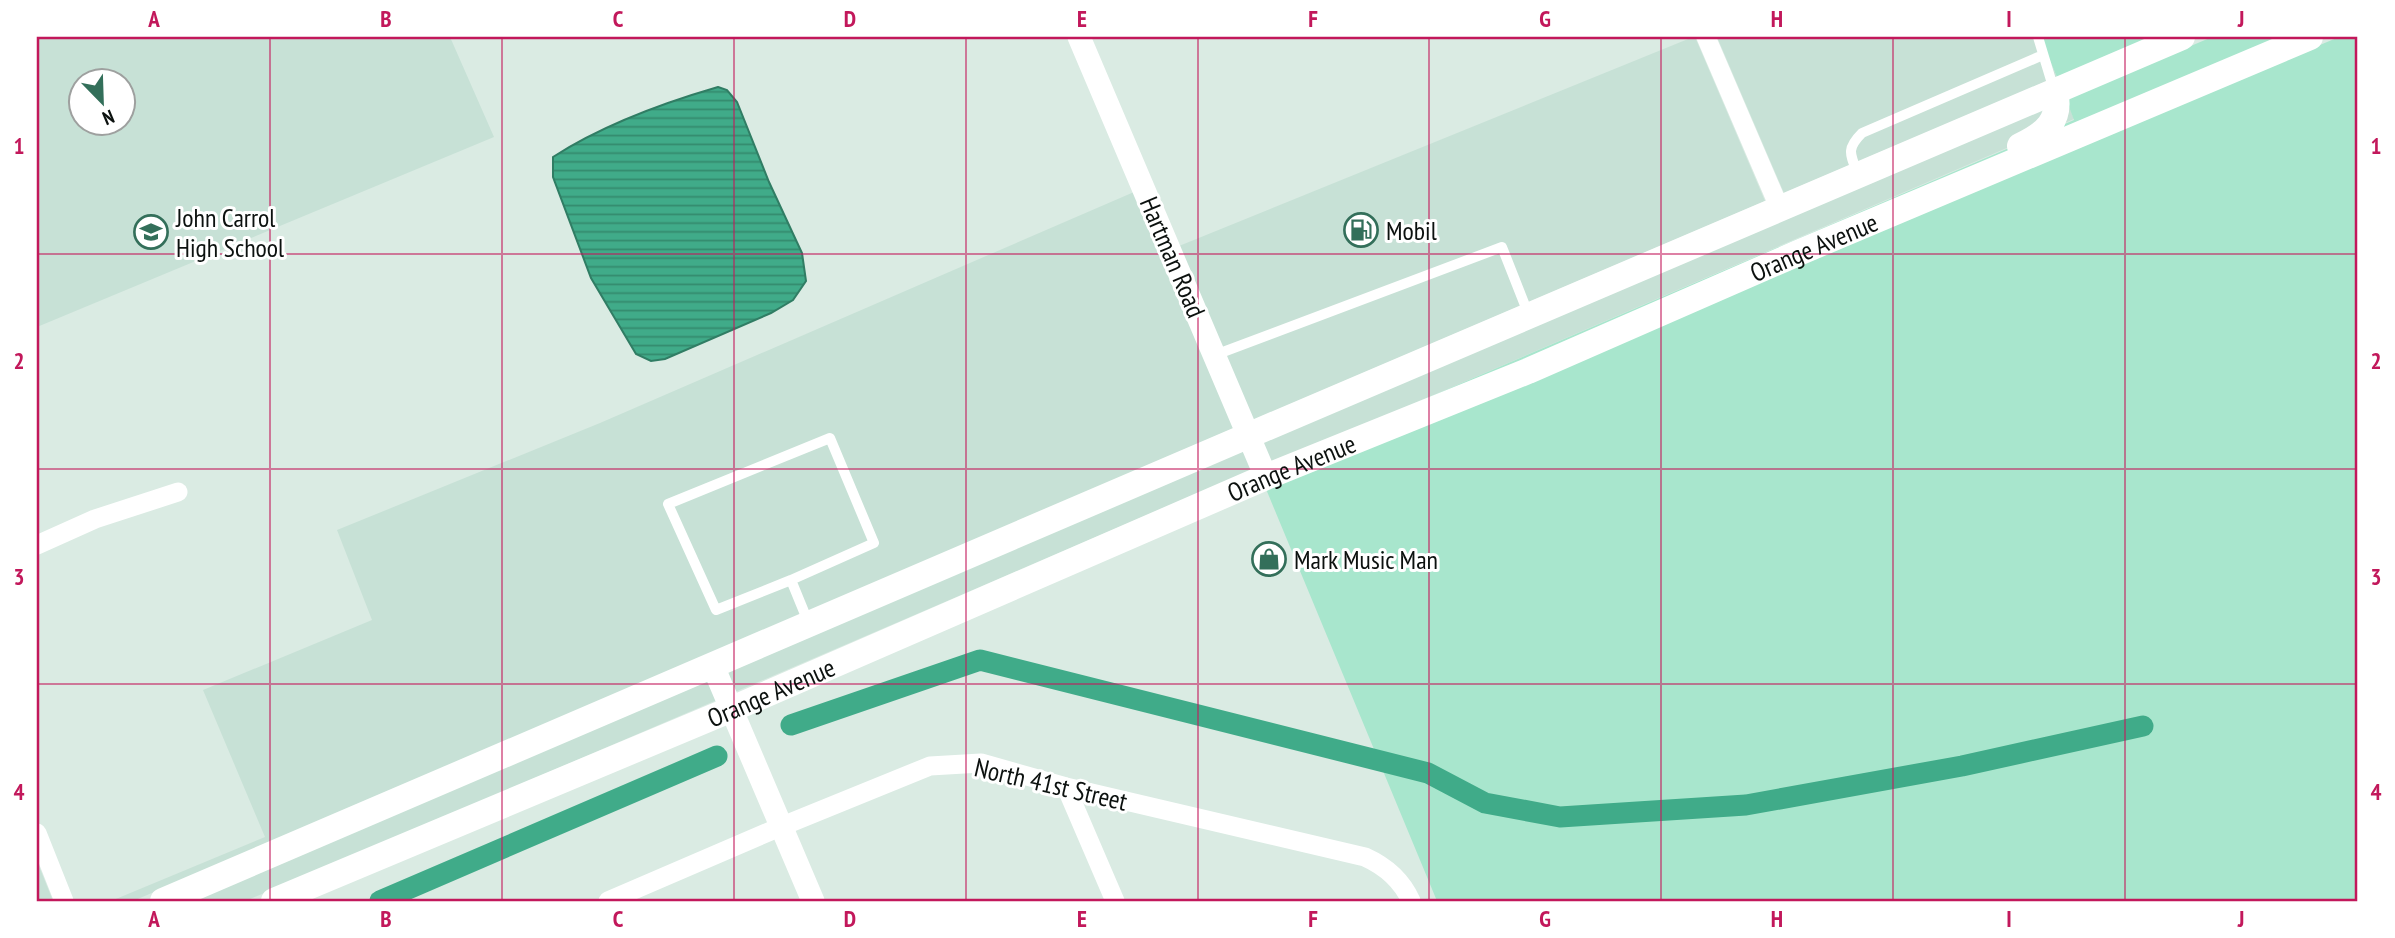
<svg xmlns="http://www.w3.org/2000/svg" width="2395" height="938" font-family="'PT Sans Narrow',sans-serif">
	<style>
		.built { fill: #c7e1d6; fill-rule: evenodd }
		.grass { fill: #a8e6cd }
		.water { fill: url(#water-rules); stroke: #307d64; stroke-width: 2 }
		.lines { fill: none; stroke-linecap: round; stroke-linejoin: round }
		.canal { stroke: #40ab89; stroke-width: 21 }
		.service { stroke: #fff; stroke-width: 10 }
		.minor { stroke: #fff; stroke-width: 19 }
		.tertiary { stroke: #fff; stroke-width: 23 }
		.secondary { stroke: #fff; stroke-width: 26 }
		.grid { fill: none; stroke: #c2185b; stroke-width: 2; stroke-opacity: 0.55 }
		.labels { text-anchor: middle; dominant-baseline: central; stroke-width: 6; stroke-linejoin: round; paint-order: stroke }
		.poi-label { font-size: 26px; fill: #0c110f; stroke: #fff; text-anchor: start }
		.street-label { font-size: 26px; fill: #0c110f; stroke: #fff }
		.neatline { fill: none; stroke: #c2185b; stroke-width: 2.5 }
		.grid-label { font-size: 23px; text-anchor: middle; font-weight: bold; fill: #c2185b }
	</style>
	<defs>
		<pattern id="water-rules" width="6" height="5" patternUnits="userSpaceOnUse" patternTransform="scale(1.75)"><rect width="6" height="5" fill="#40ab89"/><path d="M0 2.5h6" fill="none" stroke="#348a6e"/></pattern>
	</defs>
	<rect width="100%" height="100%" fill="#daebe3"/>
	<path class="built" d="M 37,37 L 450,37 L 494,137 L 37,327 ZM 122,80 L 122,122 L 80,122 L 80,80 Z
		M 1693,37 L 1695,37 L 1765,201 L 1253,420 L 1179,246 Z
		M 1717,37 L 2040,37 L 2057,77 L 1784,193 Z
		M 2066,99 L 2074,119 L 1385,416 L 1271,462 L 1262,441 Z
		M 1134,192 L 1234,428 L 672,671 L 133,901 L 111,901 L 265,837 L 203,690 L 372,620 L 337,530 L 600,423 Z
		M 1243,449 L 1252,470 L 735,692 L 727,673 Z
		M 708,681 L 717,700 L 299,879 L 245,901 L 192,901 Z
		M 37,861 L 53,901 L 37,901 Z"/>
	<path class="grass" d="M 2040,37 L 2153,37 L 2057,77 Z
		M 2212,37 L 2280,37 L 1523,360 L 1385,416 L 2074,120 L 2066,99 Z
		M 2339,37 L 2358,37 L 2358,901 L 1437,901 L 1266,489 Z"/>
	<path class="water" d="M 718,87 L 727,90 L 737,102 L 769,182 L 802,253 L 806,281 L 793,300 L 771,313 L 665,359 L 651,361 L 636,354 L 591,278 L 553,177 L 553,157 C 601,126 663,103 718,87 Z"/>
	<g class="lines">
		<path class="canal" d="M 791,725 L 980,660 L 1428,773 L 1485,803 L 1560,817 L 1746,805 L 1962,766 L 2143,726
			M 380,901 L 717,756"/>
		<path class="service" d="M 2038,37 L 2054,90
			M 1858,174 C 1850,154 1846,149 1862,133 L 2043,55
			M 1215,355 L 1502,247 L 1528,313
			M 791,580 L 874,543 L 830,438 L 668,504 L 716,610 L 791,580 L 809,624"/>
		<path class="minor" d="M 1706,37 L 1779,207
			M 37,545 L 95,519 L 178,492
			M 1066,787 L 1115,901
			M 37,833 L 64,901
			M 608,901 L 780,827 L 930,766 L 981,763 L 1066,787 L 1365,857 C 1385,866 1402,881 1411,901"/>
		<path class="tertiary" d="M 1079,37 L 1266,477
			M 713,666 L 813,901"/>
		<g class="secondary">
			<path d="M 2020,146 C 2045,134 2062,121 2055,91"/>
			<path d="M 163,901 C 836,614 1508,322 2182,37"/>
			<path id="s1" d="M 274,901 L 732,709 L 1266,477 L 1528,371 L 1798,253 L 2310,37"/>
		</g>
	</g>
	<path class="grid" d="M 270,37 L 270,901M 502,37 L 502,901M 734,37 L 734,901M 966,37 L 966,901M 1198,37 L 1198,901M 1429,37 L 1429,901M 1661,37 L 1661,901M 1893,37 L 1893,901M 2125,37 L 2125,901M 37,254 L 2358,254M 37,469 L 2358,469M 37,684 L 2358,684"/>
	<defs>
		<g id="fuel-ring" transform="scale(1.75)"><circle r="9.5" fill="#fff" stroke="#336f5a" stroke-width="1.5"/><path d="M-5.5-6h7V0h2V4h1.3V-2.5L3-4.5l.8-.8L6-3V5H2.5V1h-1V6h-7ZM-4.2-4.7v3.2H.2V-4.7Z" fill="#336f5a"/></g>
		<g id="school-ring" transform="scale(1.75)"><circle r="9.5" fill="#fff" stroke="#336f5a" stroke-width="1.5"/><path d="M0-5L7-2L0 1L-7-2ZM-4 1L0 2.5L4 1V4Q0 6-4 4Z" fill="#336f5a"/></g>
		<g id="shop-ring" transform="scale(1.75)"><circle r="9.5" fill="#fff" stroke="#336f5a" stroke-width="1.5"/><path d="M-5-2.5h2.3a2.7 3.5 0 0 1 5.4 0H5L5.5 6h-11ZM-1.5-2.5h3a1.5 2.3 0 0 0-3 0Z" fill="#336f5a"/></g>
	</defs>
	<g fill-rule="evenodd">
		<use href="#fuel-ring" x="1361" y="230"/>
		<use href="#school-ring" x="151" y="232"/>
		<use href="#shop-ring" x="1269" y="559"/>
	</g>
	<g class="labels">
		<g class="poi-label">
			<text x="176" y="217">John Carrol<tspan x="176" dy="30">High School</tspan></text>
			<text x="1386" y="230">Mobil</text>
			<text x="1294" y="559">Mark Music Man</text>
		</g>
		<g class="street-label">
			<text stroke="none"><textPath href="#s1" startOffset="1673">Orange Avenue</textPath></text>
			<text transform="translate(1173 257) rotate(67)">Hartman Road</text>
			<text stroke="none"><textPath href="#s1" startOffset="1106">Orange Avenue</textPath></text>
			<text stroke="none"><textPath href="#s1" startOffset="539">Orange Avenue</textPath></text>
			<text transform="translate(1051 784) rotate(13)">North 41st Street</text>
		</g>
	</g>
	<rect width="2395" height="938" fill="none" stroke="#ffffff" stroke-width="77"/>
	<g transform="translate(102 102) rotate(157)"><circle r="33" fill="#ffffff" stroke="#9ea09f" stroke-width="2"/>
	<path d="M0-5L12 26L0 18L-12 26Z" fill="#336f5a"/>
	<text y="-10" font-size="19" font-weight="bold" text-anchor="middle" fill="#0c110f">N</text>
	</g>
	<rect x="38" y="38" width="2318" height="862" class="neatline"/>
	<g class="grid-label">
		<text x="154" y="27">A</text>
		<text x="386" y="27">B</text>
		<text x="618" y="27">C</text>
		<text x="850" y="27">D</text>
		<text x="1082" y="27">E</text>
		<text x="1313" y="27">F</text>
		<text x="1545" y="27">G</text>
		<text x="1777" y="27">H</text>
		<text x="2009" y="27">I</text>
		<text x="2241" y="27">J</text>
		<text x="19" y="154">1</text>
		<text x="2376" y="154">1</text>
		<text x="19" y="369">2</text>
		<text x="2376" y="369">2</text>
		<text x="19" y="585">3</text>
		<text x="2376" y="585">3</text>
		<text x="19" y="800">4</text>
		<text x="2376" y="800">4</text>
		<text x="154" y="927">A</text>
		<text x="386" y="927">B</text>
		<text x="618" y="927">C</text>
		<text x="850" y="927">D</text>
		<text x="1082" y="927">E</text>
		<text x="1313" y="927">F</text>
		<text x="1545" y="927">G</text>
		<text x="1777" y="927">H</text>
		<text x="2009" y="927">I</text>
		<text x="2241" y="927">J</text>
	</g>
</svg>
